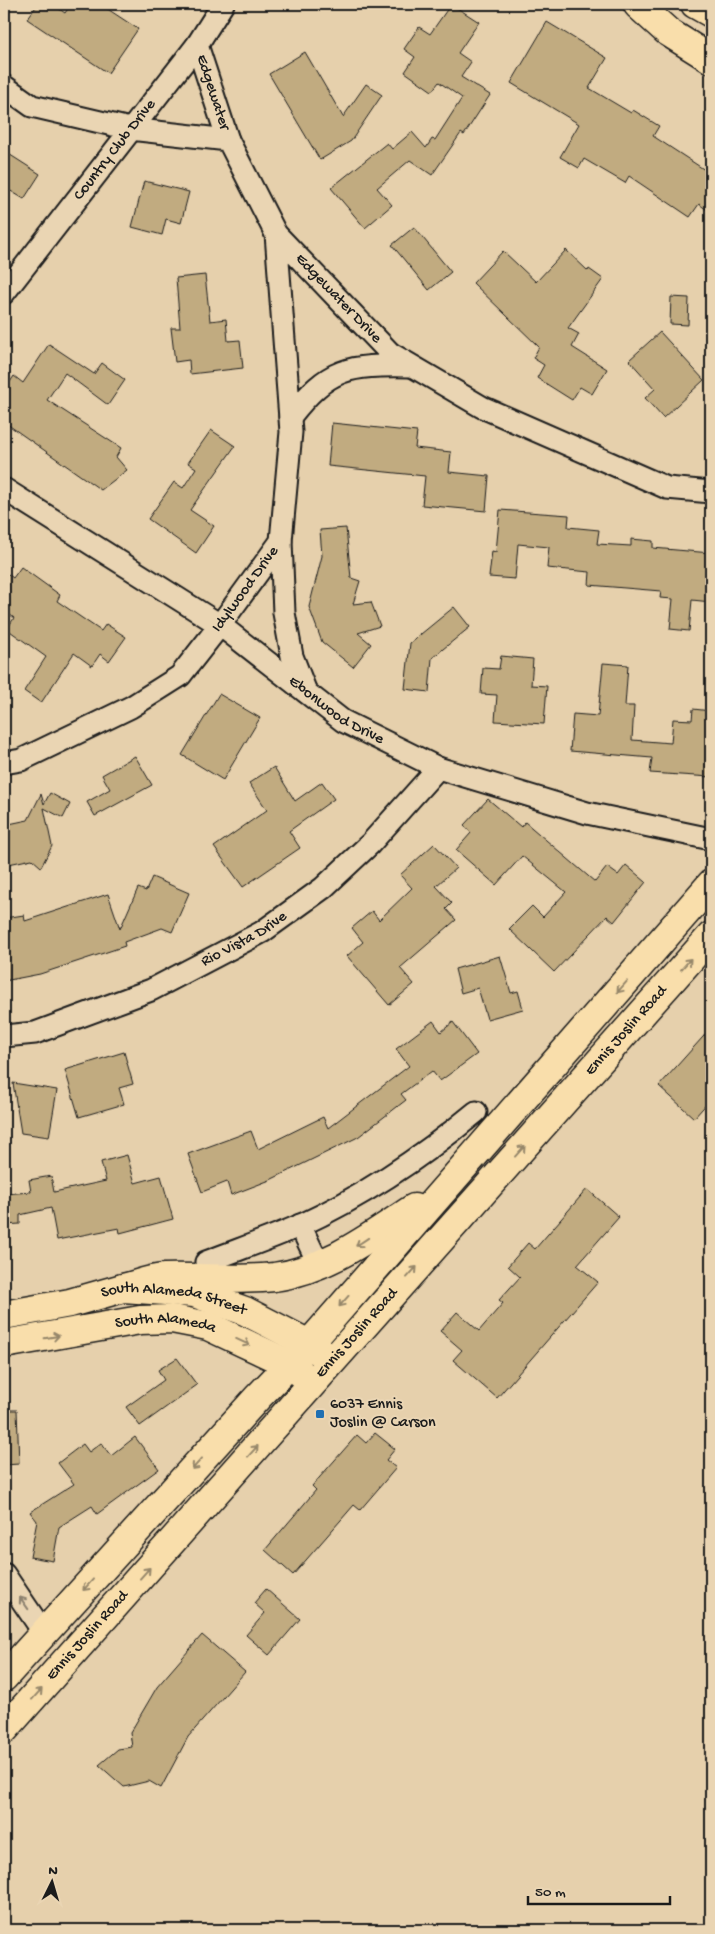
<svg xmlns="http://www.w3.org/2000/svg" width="715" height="1934" font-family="'Gochi Hand',sans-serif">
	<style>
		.building { fill: #c1ab80; stroke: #1c1c1c }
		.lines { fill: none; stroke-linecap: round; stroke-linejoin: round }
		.minor-casing { stroke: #1c1c1c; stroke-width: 25 }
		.major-casing { stroke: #1c1c1c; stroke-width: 31 }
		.minor { stroke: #ead5b3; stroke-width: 21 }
		.major { stroke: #f9deab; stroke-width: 28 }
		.oneway { stroke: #96876b }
		.oneway2 { stroke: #8d826f }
		.poi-dot { fill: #1f6fb2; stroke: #ead5b3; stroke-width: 2 }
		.labels { text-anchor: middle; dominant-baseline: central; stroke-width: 4; stroke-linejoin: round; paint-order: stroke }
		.street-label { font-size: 16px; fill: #1c1c1c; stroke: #ead5b3 }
		.poi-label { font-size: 16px; fill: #1c1c1c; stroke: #ead5b3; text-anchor: start }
	</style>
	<rect width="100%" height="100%" fill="#e6d0ac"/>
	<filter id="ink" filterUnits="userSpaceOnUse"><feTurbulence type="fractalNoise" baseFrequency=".02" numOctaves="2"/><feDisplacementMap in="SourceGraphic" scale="10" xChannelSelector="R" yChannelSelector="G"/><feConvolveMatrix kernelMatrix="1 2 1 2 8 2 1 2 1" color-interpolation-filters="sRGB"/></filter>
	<g filter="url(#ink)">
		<path class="building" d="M 38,4 L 52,4 L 65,13 L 71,4 L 100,4 L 138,29 L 108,73 L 27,19 Z
			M 451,4 L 479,22 L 458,53 L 471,62 L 461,77 L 490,95 L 464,135 L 461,133 L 432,175 L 410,160 L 377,188 L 392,205 L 365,228 L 331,188 L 387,143 L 392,149 L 412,132 L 426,148 L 432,139 L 435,140 L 462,98 L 439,82 L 432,91 L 405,72 L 415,57 L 404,49 L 419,27 L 430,34 Z
			M 547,22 L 607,58 L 589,88 L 631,113 L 633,110 L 659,126 L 653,136 L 711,174 L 711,213 L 699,204 L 690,217 L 629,176 L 625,183 L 584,159 L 579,168 L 560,157 L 579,124 L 511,83 Z
			M 305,52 L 343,117 L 366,84 L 382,95 L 351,141 L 320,160 L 269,74 Z
			M 4,151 L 40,174 L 24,199 L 4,187 Z
			M 144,181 L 189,192 L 181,223 L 166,219 L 162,235 L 132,227 Z
			M 414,227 L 451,272 L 429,290 L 392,245 Z
			M 566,250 L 588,271 L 589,269 L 603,279 L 568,328 L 579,334 L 572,347 L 607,369 L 592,394 L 580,387 L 572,400 L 537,378 L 544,365 L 533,358 L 539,347 L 473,283 L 503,251 L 536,282 Z
			M 205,275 L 210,321 L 226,319 L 228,341 L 240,340 L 243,368 L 190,374 L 189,360 L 175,362 L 171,328 L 180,328 L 176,278 Z
			M 671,297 L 689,298 L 688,325 L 670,324 Z
			M 660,332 L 704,380 L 663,418 L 645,398 L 655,389 L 629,360 Z
			M 49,344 L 94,374 L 102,363 L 125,380 L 108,405 L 65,373 L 47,400 L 121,448 L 116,457 L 127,470 L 101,490 L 4,422 L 4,391 L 14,376 L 23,383 Z
			M 332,423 L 417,432 L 415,448 L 451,452 L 449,472 L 489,476 L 486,511 L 422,505 L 425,476 L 328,466 Z
			M 211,430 L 235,446 L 190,510 L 214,526 L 196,553 L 148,519 L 174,482 L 183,488 L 196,468 L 188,463 Z
			M 500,510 L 569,515 L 568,527 L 599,530 L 597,544 L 631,546 L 631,539 L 653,541 L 653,548 L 711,553 L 711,602 L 692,600 L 689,631 L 670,629 L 673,599 L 660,598 L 661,591 L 589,585 L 590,572 L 547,568 L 549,547 L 518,544 L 515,579 L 489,577 L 492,551 L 496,552 Z
			M 346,528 L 351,578 L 360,581 L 353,604 L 371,602 L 380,626 L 358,633 L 371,644 L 353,667 L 322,642 L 309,607 L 322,556 L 320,530 Z
			M 21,567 L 60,595 L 57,601 L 101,631 L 106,624 L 126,637 L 109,661 L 100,654 L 92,666 L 74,653 L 41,703 L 24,691 L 46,657 L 7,629 L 14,618 L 4,610 L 4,571 L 13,578 Z
			M 454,607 L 470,627 L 432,658 L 429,692 L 405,689 L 410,643 Z
			M 501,656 L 533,659 L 531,685 L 547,686 L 544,724 L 495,721 L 497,695 L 481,694 L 483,668 L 499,669 Z
			M 603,663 L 628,665 L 625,706 L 634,706 L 632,740 L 671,743 L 673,719 L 692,720 L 693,709 L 711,711 L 711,777 L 650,773 L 652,758 L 570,751 L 573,714 L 598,716 Z
			M 219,694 L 260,718 L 223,780 L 182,755 Z
			M 135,756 L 152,785 L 95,816 L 87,802 L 110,789 L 102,775 Z
			M 274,767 L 295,801 L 322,782 L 334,799 L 289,831 L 300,848 L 243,887 L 214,847 L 267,810 L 249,783 Z
			M 50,793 L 70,804 L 63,818 L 44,808 L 52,846 L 41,867 L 32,859 L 4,865 L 4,825 L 28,820 L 41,794 L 44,804 Z
			M 488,799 L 521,827 L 525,822 L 595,882 L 607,867 L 618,875 L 626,865 L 646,882 L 614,922 L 607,916 L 554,972 L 509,929 L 532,906 L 543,917 L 566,892 L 522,856 L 496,885 L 456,850 L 471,833 L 464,825 Z
			M 434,844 L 456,868 L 436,886 L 452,903 L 446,909 L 456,920 L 400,968 L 414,984 L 389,1005 L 347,956 L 363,942 L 352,928 L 372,911 L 379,920 L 412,888 L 400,875 Z
			M 152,877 L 189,893 L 172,932 L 162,928 L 124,942 L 125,946 L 40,974 L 4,981 L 4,918 L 24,915 L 25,921 L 108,894 L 120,929 L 138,888 L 146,891 Z
			M 500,956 L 511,993 L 518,991 L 523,1009 L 487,1019 L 478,988 L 461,993 L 455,969 Z
			M 433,1021 L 441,1032 L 453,1022 L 477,1054 L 440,1081 L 432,1071 L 401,1094 L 406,1100 L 358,1137 L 270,1180 L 231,1195 L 227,1182 L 202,1192 L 188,1154 L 251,1131 L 258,1149 L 323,1117 L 328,1128 L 409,1066 L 396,1049 Z
			M 711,1028 L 711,1099 L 694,1118 L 659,1086 Z
			M 124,1052 L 133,1084 L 119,1088 L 124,1104 L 79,1117 L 65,1070 Z
			M 13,1083 L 57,1090 L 49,1137 L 21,1133 Z
			M 127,1155 L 135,1183 L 161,1176 L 173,1219 L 120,1233 L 119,1228 L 57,1240 L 51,1208 L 20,1215 L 20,1224 L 4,1225 L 4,1194 L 31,1192 L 29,1180 L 51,1176 L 54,1192 L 106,1181 L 101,1162 Z
			M 587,1189 L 619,1217 L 577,1265 L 598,1282 L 497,1398 L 453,1360 L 462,1350 L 440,1331 L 457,1312 L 479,1331 L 503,1303 L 499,1300 L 520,1277 L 508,1266 L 528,1243 L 535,1249 Z
			M 177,1358 L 197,1385 L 140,1426 L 126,1407 L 164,1380 L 158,1370 Z
			M 4,1410 L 17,1410 L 19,1464 L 4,1465 Z
			M 375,1433 L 395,1449 L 386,1460 L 396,1468 L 360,1510 L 354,1505 L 293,1575 L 265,1550 L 316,1490 L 312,1486 L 357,1435 L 366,1443 Z
			M 135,1437 L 159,1469 L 97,1514 L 92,1506 L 59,1527 L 53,1561 L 30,1557 L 37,1521 L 30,1512 L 74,1484 L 58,1463 L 83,1444 L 89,1452 L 101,1443 L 111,1456 Z
			M 266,1589 L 300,1619 L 269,1655 L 246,1635 L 265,1613 L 254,1603 Z
			M 202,1635 L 245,1672 L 188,1737 L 161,1788 L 149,1781 L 124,1787 L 99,1765 L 118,1749 L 132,1747 L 130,1733 L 157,1687 Z"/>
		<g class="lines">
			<g class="minor-casing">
				<g id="minor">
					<path id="s1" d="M 197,45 L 228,140"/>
					<path id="s2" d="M 4,86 L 32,106 L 130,129 L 228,140 L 276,234 L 390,353 L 482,407 L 667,488 L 711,492"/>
					<path id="s3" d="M 4,293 L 197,45 L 223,4"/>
					<path d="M 290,417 C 329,367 348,365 410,366"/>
					<path id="s4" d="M 4,489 L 220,625 L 343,721 L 438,768 L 587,813 L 711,839"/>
					<path d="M 281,541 L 284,613 L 292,656 L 306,692"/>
					<path id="s5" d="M 4,763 L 21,760 L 131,707 L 180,676 L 220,625 L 281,541 L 291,432 L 276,234"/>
					<path id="s6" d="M 4,1036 L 35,1033 L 151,990 L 262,932 L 323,888 L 370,844 L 438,768"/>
					<path d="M 300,1225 L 319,1265"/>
					<path d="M 206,1262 C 237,1250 269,1239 299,1226 C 362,1197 423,1156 476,1112"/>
					<path d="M 4,1574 L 44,1633"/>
				</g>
			</g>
			<g class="major-casing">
				<g id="major">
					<path d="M 695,4 L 711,13"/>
					<path d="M 638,5 L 668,32 L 711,59"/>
					<path d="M 123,1288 C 136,1285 150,1279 164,1278 C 200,1277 237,1281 274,1277 C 327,1270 371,1236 414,1208"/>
					<path id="s7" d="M 4,1315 L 70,1303 L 123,1288 L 194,1293 L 245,1311 L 309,1344 L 323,1354"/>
					<path id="s8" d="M 4,1344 L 140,1320 L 172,1319 L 208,1326 L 289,1364 L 302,1374"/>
					<path d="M 4,1677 L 258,1397 L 309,1344 L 711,884"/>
					<path id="s9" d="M 4,1730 L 711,936"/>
				</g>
			</g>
			<use href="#minor" class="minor"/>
			<use href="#major" class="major"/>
		</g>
		<defs><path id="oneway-shaft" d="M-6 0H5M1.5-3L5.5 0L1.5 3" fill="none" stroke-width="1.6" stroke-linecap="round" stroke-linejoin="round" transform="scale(1.25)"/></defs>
		<g class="oneway">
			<use href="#oneway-shaft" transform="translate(686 964) rotate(-48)"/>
			<use href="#oneway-shaft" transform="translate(622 987) rotate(131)"/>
			<use href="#oneway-shaft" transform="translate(520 1151) rotate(-48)"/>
			<use href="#oneway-shaft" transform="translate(362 1242) rotate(146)"/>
			<use href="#oneway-shaft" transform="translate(412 1272) rotate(-48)"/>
			<use href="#oneway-shaft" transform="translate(344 1301) rotate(131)"/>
			<use href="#oneway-shaft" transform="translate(52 1337) rotate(-9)"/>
			<use href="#oneway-shaft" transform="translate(243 1342) rotate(25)"/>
			<use href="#oneway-shaft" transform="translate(253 1451) rotate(-48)"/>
			<use href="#oneway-shaft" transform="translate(197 1464) rotate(132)"/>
			<use href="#oneway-shaft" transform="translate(145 1573) rotate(-48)"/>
			<use href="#oneway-shaft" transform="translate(88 1585) rotate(132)"/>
			<use href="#oneway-shaft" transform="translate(37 1694) rotate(-48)"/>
		</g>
		<use class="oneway2" href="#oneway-shaft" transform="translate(24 1603) rotate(-125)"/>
	</g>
	<rect class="poi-dot" x="315" y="1409" width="10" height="10" rx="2.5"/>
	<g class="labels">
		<g class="street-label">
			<text stroke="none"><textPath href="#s1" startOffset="50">Edgewater</textPath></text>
			<text stroke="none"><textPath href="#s3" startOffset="181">Country Club Drive</textPath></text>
			<text stroke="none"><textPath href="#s2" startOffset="429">Edgewater Drive</textPath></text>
			<text stroke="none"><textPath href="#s5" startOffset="306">Idylwood Drive</textPath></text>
			<text stroke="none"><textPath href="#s4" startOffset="400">Ebonwood Drive</textPath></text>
			<text stroke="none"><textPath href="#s6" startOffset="261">Rio Vista Drive</textPath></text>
			<text stroke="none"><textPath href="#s9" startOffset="936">Ennis Joslin Road</textPath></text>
			<text stroke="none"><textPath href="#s7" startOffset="174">South Alameda Street</textPath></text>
			<text stroke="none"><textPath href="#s8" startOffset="164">South Alameda</textPath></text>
			<text stroke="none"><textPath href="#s9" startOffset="531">Ennis Joslin Road</textPath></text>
			<text stroke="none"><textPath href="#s9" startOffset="126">Ennis Joslin Road</textPath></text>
		</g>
		<g class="poi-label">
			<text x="330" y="1405">6037 Ennis<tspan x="330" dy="18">Joslin @ Carson</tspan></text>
		</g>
	</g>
	<rect width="715" height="1934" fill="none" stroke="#ead5b3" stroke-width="20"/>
	<rect x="10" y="10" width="695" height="1914" fill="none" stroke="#1c1c1c" stroke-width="2" filter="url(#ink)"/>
	<g transform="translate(52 1882) rotate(5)" stroke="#ead5b3" stroke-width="4" paint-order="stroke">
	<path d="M0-4L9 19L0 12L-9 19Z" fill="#1c1c1c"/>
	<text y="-8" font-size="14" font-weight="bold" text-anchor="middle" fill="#1c1c1c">N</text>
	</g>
	<path d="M528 1896v8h142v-8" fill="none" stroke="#1c1c1c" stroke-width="2.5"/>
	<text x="535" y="1896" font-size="15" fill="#1c1c1c" stroke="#ead5b3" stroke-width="4" paint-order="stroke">50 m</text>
</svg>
